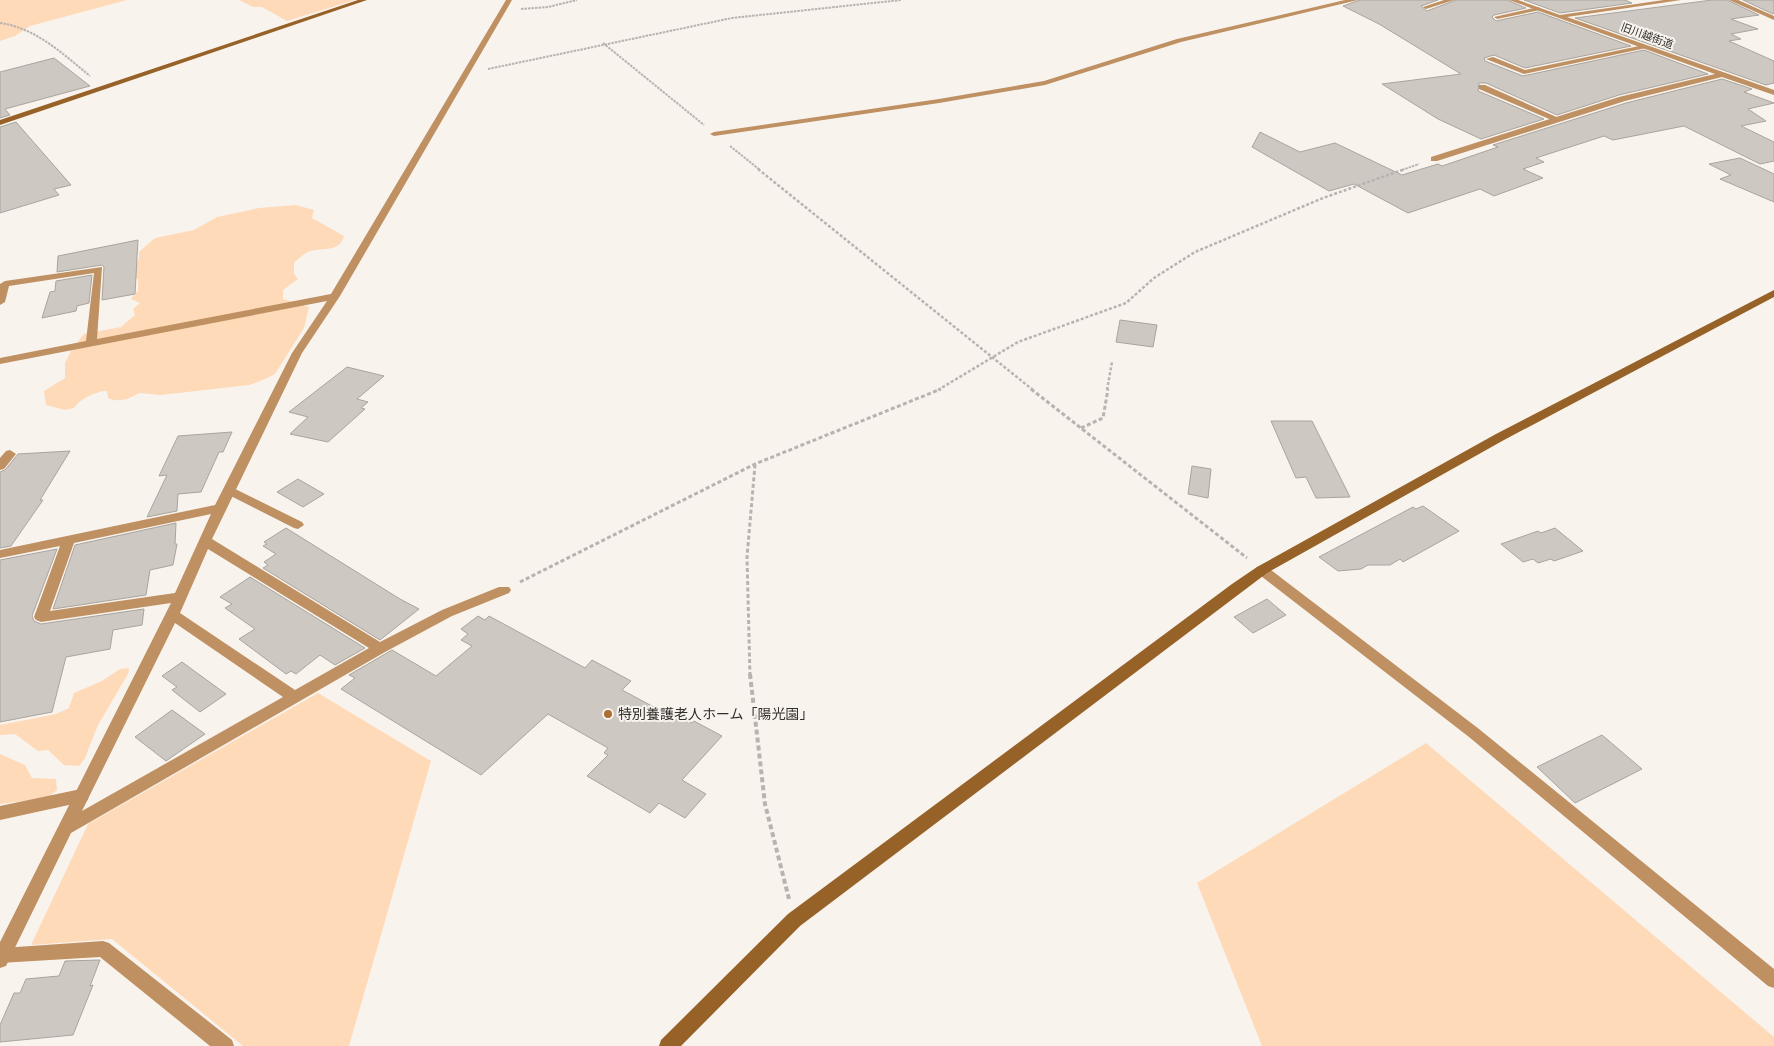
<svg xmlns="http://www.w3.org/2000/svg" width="1774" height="1046" font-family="Figtree,'Noto Sans JP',sans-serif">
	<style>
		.green { fill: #fedab9 }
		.building { fill: #cec8c3; stroke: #aaa49f }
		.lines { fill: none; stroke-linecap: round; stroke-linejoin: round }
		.path-far3 { stroke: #b8b3af; stroke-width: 2; stroke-dasharray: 2.5 1; stroke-linecap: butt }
		.path-far2 { stroke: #b8b3af; stroke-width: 2.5; stroke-dasharray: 3 2; stroke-linecap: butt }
		.path-far1 { stroke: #b8b3af; stroke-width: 3; stroke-dasharray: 4 2.5; stroke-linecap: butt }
		.path { stroke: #b8b3af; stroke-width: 4; stroke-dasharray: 5 3; stroke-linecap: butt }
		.lane { fill: #be9062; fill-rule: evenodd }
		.street { fill: #be9062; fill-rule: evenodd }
		.secondary { fill: #976227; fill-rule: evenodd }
		.poi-dot { fill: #ab7031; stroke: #f9f3ee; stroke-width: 2 }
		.labels { text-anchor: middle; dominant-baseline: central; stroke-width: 4; stroke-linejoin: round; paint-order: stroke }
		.far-street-label { font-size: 11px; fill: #312e2c; stroke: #f9f3ee }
		.poi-label { font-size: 14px; fill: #312e2c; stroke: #f9f3ee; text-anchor: start }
	</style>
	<rect width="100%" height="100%" fill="#f9f3ee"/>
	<path class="green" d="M 0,0 L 127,0 L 30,26 L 15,36 L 0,41 Z
		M 239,0 L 355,0 L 287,21 L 262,7 L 253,7 Z
		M 296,205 L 314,210 L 312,218 L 344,236 C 340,254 318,246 306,253 C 302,255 297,260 294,263 L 294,274 L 298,279 L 283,290 L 283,299 L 309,307 L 304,328 L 275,374 L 265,379 L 249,385 L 161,395 L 139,393 C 130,399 118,403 108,398 L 107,391 C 96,391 80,399 74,408 L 65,410 L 46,405 L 44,391 L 65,378 L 65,363 L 72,349 L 84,334 L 121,327 L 135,315 L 133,309 L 140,303 L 131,299 L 138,291 L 138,279 L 128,275 L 139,259 L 139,252 L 155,238 L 194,230 L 217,217 L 259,208 Z
		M 129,668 L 128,674 L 98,725 L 85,758 L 79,766 L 64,765 L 48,750 L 38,751 L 15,734 L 0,735 L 0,725 L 56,714 L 69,708 L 74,693 L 102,681 L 120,669 Z
		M 318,693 L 431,761 L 349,1046 L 243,1046 L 112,939 L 31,945 L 88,824 Z
		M 1426,743 L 1774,1037 L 1774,1046 L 1262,1046 L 1197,883 Z
		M 0,754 L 25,765 L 32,778 L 56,779 L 57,790 L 47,798 L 0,804 Z"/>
	<path class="building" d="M 1360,0 L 1438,0 L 1421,6 L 1427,11 L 1456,0 L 1507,0 L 1526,8 L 1494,15 L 1492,17 L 1496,21 L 1538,12 L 1631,46 L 1525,68 L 1494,55 L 1484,58 L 1485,61 L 1523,76 L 1644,50 L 1708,74 L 1619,95 L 1557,115 L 1486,83 L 1479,83 L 1478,91 L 1544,119 L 1481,139 L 1438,119 L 1382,84 L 1461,74 L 1379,24 L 1343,6 Z
		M 1524,0 L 1625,0 L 1632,3 L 1560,13 Z
		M 1712,0 L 1727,0 L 1759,15 L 1731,19 L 1758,29 L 1731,34 L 1741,39 L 1729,41 L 1774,61 L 1774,83 L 1766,85 L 1575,18 Z
		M 1743,0 L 1774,0 L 1774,13 L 1773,14 Z
		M 54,58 L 90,86 L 5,109 L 10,115 L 0,118 L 0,72 Z
		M 1722,79 L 1752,89 L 1744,92 L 1774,103 L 1748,109 L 1766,121 L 1741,126 L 1774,142 L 1774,161 L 1760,164 L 1684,126 L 1613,140 L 1604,136 L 1536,158 L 1544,162 L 1523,169 L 1543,178 L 1494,196 L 1480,189 L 1408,213 L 1354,184 L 1329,191 L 1252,147 L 1260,132 L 1300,152 L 1335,143 L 1402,175 L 1438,164 L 1442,166 L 1498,147 L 1493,145 L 1626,103 Z
		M 16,122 L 71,185 L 54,189 L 59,195 L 0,213 L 0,127 Z
		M 1740,158 L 1774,174 L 1774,202 L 1720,179 L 1731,175 L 1709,164 Z
		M 138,240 L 135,294 L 102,300 L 104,267 L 102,265 L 57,272 L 58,256 Z
		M 92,275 L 89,303 L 77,306 L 76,311 L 42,318 L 50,292 L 55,291 L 56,281 Z
		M 1120,320 L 1157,325 L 1153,347 L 1116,342 Z
		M 347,367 L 384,376 L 357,399 L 368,402 L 361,408 L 365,409 L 328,442 L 290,434 L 308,417 L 289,412 Z
		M 1271,421 L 1312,421 L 1350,497 L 1316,498 L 1306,477 L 1296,478 Z
		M 232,432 L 223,452 L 219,452 L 201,492 L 178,494 L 177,511 L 147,517 L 167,475 L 159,476 L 178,436 Z
		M 70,451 L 40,500 L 43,500 L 11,546 L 0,548 L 0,472 L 5,470 L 18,454 Z
		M 1192,466 L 1211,469 L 1208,498 L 1188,494 Z
		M 298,479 L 324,494 L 303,507 L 277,492 Z
		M 1423,506 L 1459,531 L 1403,562 L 1400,559 L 1390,565 L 1368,565 L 1361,569 L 1338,571 L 1319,557 L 1413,507 L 1416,509 Z
		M 176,523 L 175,544 L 177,544 L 173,565 L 150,570 L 146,595 L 53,609 L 75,545 Z
		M 286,528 L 400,599 L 419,609 L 380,640 L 263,568 L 268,565 L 264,562 L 276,554 L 263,546 L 267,544 L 264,542 Z
		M 1555,528 L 1583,551 L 1554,561 L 1551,559 L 1538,563 L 1533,559 L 1523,562 L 1501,544 L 1538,531 L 1541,533 Z
		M 57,549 L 32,616 L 34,621 L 41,624 L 144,609 L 142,625 L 113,630 L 110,649 L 66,657 L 52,712 L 0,722 L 0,560 Z
		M 250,577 L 365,648 L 335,665 L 320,655 L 296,674 L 291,671 L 286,674 L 239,639 L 255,629 L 225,608 L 232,604 L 220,597 Z
		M 1267,599 L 1286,615 L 1253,633 L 1234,617 Z
		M 478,616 L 485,620 L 489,616 L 585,668 L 592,660 L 631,681 L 622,690 L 678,720 L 680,717 L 692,723 L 694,721 L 722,736 L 682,780 L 706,794 L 685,818 L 659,803 L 650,813 L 587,776 L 608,755 L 604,753 L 608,748 L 548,714 L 481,775 L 341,689 L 355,678 L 349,675 L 392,650 L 436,676 L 472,646 L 461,640 L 468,634 L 461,629 Z
		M 182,662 L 197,673 L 226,694 L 200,712 L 172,690 L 177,687 L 162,676 Z
		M 172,710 L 205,734 L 166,761 L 135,737 Z
		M 1602,735 L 1642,769 L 1575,803 L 1537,767 Z
		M 100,960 L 90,986 L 93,985 L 73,1035 L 0,1042 L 0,1025 L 14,993 L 20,993 L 26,979 L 59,976 L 65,961 Z"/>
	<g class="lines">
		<path class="path-far3" d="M 521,9 L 548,7 L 577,0
			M 0,23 C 36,28 63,54 90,76
			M 603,43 L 704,125
			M 488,69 L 732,18 L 901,0
			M 730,146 L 760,170
			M 1402,170 L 1419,164"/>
		<path class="path-far2" d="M 758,169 L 1033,390
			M 938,390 L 1018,342 L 1126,303 L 1154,278 L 1195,252 L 1323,198 L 1405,169
			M 1107,390 L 1112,362"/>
		<path class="path-far1" d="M 1031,389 L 1247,558
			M 1081,428 L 1103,418 L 1108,389
			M 520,582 L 755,464 L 941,389
			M 750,676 L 747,557 L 755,465"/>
		<path class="path" d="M 750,674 L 765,804 L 789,899"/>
		<path class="lane" d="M 1444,0 L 1454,0 L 1426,9 L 1423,7 Z
			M 1538,7 L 1541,9 L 1540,10 L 1497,19 L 1494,17 Z
			M 1644,45 L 1646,46 L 1646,48 L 1524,74 L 1486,59 L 1493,57 L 1525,70 Z
			M 1479,85 L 1485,85 L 1561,119 L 1554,121 L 1479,89 Z
			M 10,450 L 16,454 L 4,469 L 0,470 L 0,458 L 6,451 Z
			M 229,486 L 302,522 L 304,525 L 298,529 L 294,528 L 225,493 L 223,490 Z
			M 81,789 L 87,791 L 89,796 L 87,801 L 0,820 L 0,806 Z
			M 103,941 L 109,943 L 232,1040 L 234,1046 L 210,1046 L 100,957 L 0,963 L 0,949 L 2,948 Z"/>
		<path class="street" d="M 506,0 L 512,0 L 340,296 L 302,353 L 212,539 L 380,642 L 442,610 L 499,587 L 509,587 L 511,590 L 509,593 L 452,616 L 385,652 L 71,833 L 6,966 L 0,968 L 0,942 L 171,603 L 41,622 L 36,620 L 34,617 L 60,546 L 0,558 L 0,550 L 215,505 L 292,353 L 327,301 L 0,364 L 0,358 L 86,341 L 94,273 L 9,286 L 5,302 L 0,305 L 0,284 L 5,281 L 102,267 L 97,339 L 331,294 ZM 211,514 L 175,593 L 50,611 L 74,543 ZM 208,549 L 369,648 L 295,690 L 180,613 ZM 175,623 L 283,697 L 82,811 Z
			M 1345,0 L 1358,0 L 1181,42 L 1045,85 L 939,103 L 714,136 L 710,134 L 714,132 L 939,99 L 1044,81 L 1177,39 Z
			M 1509,0 L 1518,0 L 1560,15 L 1664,0 L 1681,0 L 1567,17 L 1774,90 L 1774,95 L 1722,77 L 1625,101 L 1437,161 L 1431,161 L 1431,157 L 1619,97 L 1715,74 Z
			M 1729,0 L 1738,0 L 1774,16 L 1774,20 Z
			M 1262,565 L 1267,567 L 1479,729 L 1774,969 L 1774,988 L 1768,986 L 1469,737 L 1257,573 L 1255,570 L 1257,567 Z"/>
		<path class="secondary" d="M 358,0 L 367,0 L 0,125 L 0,120 Z
			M 1774,290 L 1774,297 L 1504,440 L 1267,573 L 800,926 L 681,1046 L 659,1046 L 661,1040 L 788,914 L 1232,584 L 1257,567 L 1496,434 Z"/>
	</g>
	<circle class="poi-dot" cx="608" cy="714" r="5"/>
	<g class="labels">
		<g class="far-street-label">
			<text transform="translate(1647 36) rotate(20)">旧川越街道</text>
		</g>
		<g class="poi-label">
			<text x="618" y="714">特別養護老人ホーム「陽光園」</text>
		</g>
	</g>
</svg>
